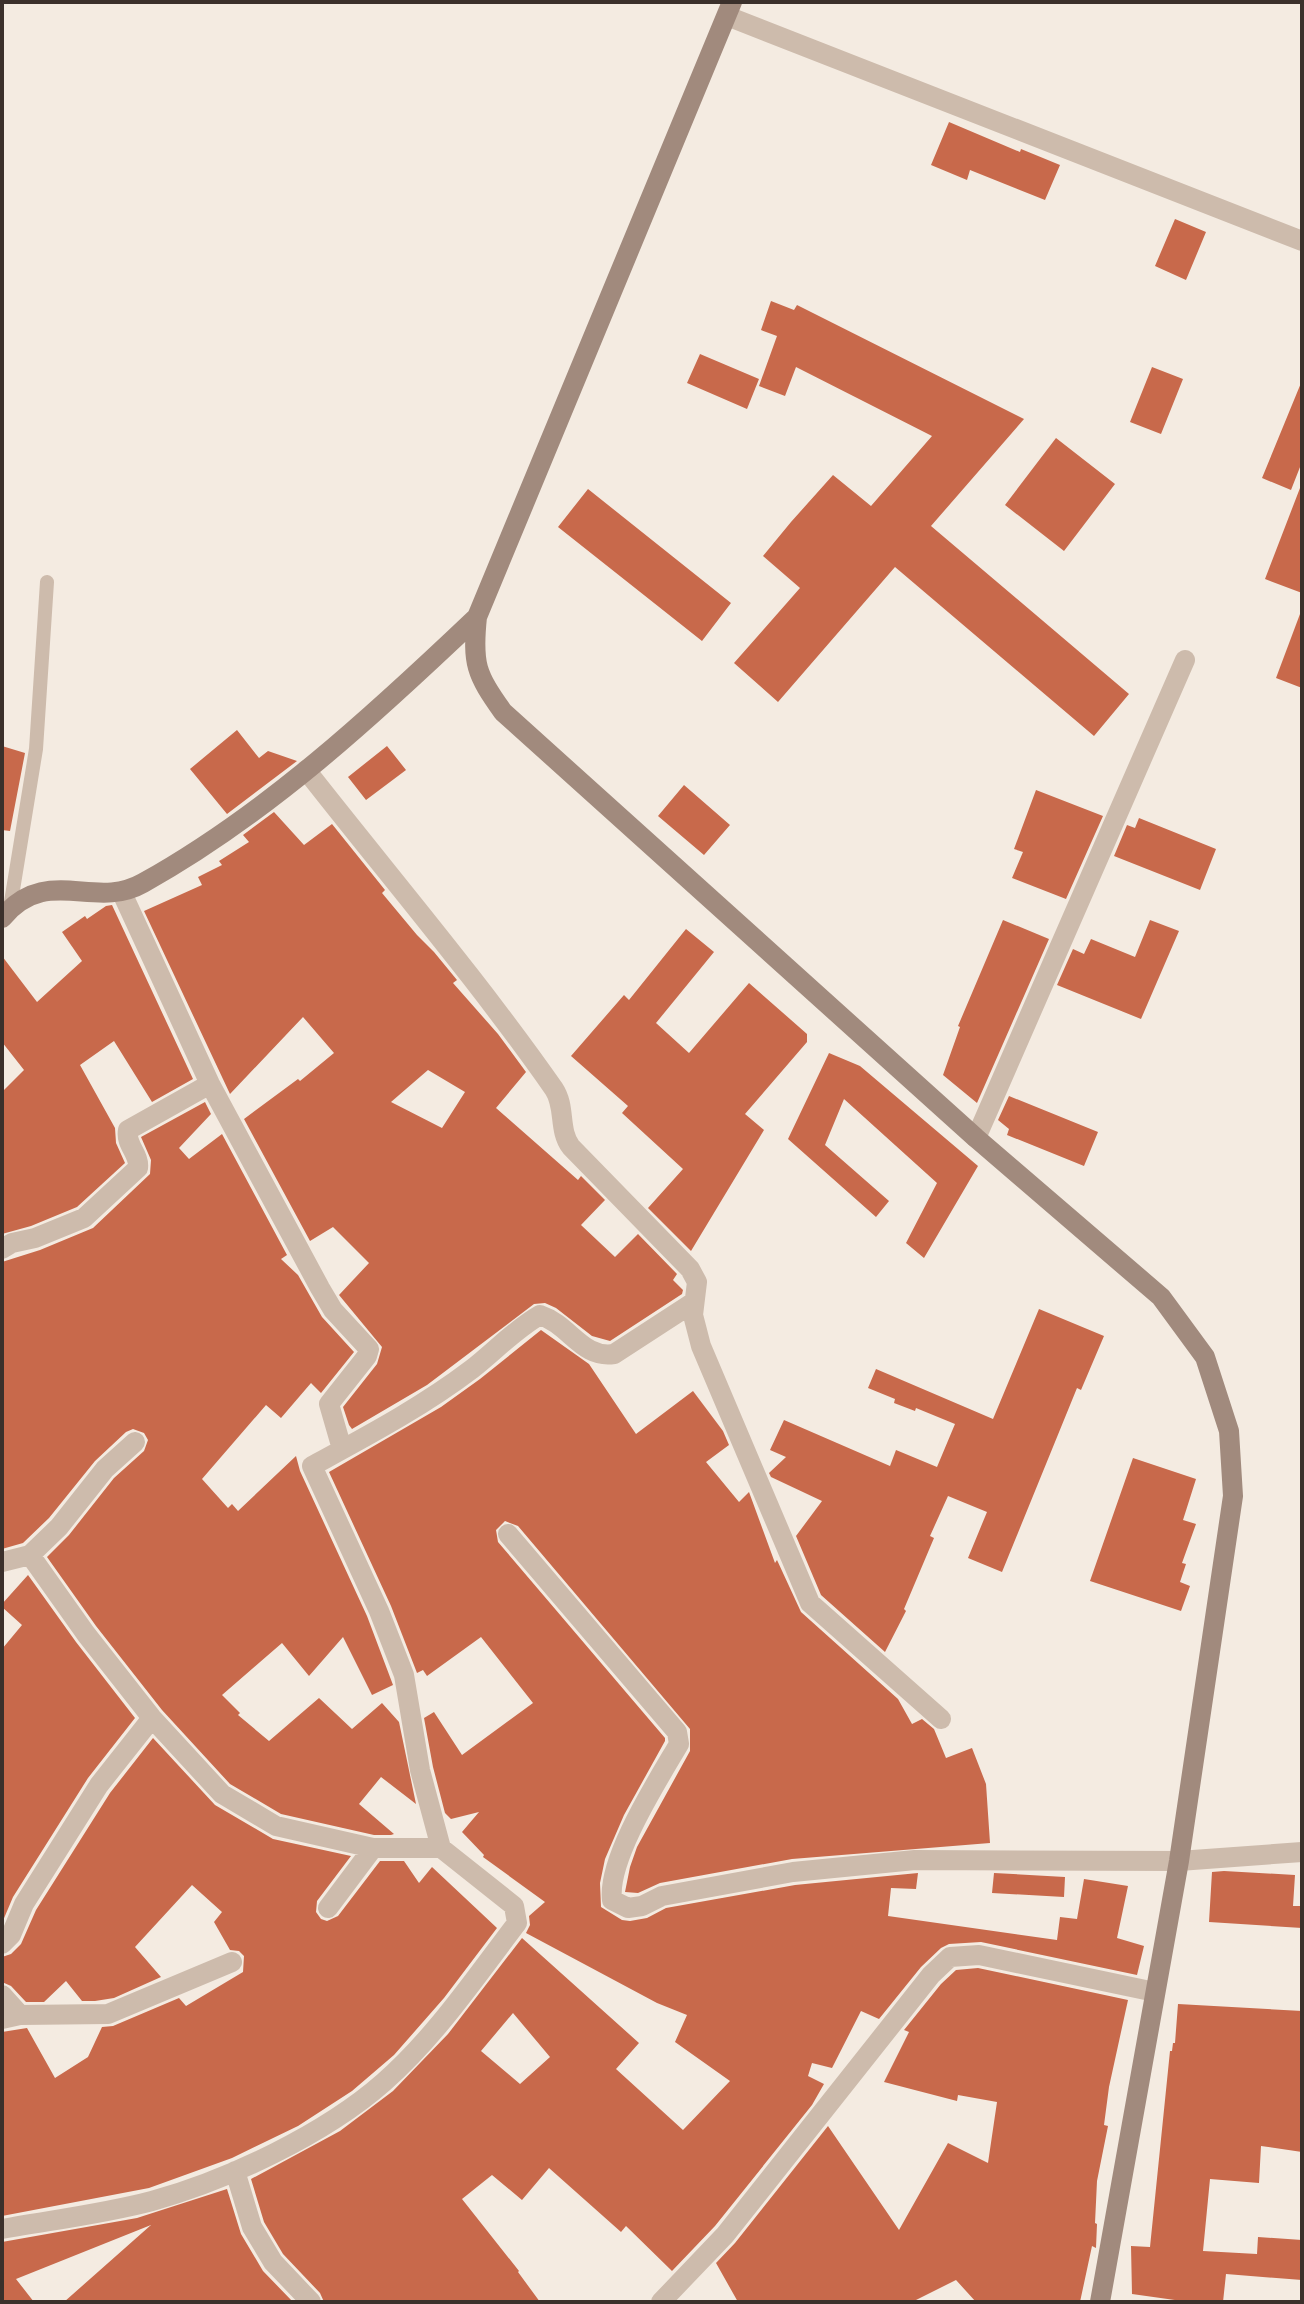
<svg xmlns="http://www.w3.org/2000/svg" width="1304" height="2304" font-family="Poppins,sans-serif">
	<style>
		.building { fill: #c8694b; fill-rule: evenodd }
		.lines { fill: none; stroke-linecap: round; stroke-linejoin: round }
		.lane { stroke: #cdbbac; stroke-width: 14 }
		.street { stroke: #cdbbac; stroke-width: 20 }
		.secondary { stroke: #a18a7d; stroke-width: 20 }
	</style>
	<rect width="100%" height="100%" fill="#f4ebe1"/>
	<path class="building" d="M 949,122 L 1020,152 L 1021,149 L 1060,165 L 1045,200 L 970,170 L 967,180 L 931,165 Z
		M 1175,219 L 1206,232 L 1186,280 L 1155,266 Z
		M 771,301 L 794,310 L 797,305 L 1024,419 L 931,526 L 1129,694 L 1094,736 L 895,567 L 778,702 L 734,663 L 800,588 L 763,556 L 791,522 L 833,475 L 871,506 L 932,436 L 796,367 L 785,396 L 759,386 L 777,336 L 761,330 Z
		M 700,354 L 759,379 L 747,409 L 687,383 Z
		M 1152,367 L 1183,379 L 1161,434 L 1130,422 Z
		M 1301,383 L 1302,462 L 1291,490 L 1262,478 Z
		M 1056,438 L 1115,484 L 1064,551 L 1005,505 Z
		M 1300,488 L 1302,488 L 1302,593 L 1265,579 Z
		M 588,489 L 731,603 L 702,641 L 558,527 Z
		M 1300,614 L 1302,615 L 1302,688 L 1276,678 Z
		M 237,730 L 259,758 L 268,751 L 297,761 L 227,814 L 190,769 Z
		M 2,746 L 25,753 L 10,831 L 2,830 Z
		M 387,746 L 406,770 L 366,800 L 348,777 Z
		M 684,785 L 730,825 L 704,855 L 658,816 Z
		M 1036,790 L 1103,816 L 1066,899 L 1012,878 L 1023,852 L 1014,849 Z
		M 274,812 L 304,845 L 332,824 L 385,890 L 382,893 L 417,935 L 434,952 L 457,980 L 453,983 L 498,1034 L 526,1072 L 496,1108 L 578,1180 L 581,1176 L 605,1200 L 581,1225 L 615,1257 L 638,1234 L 677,1274 L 673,1280 L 683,1290 L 682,1294 L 610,1341 L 592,1336 L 556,1308 L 545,1303 L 534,1304 L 427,1385 L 352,1429 L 349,1425 L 343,1407 L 377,1364 L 382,1347 L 339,1295 L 369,1263 L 333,1227 L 310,1241 L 244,1119 L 298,1079 L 300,1081 L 334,1053 L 303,1017 L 230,1094 L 144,911 L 202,885 L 198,877 L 222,865 L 219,861 L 249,842 L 243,835 ZM 428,1070 L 465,1092 L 442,1128 L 391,1102 Z
		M 1139,818 L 1216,849 L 1200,890 L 1114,856 L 1127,825 L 1135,828 Z
		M 112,905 L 193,1079 L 152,1102 L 114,1041 L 80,1065 L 115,1128 L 116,1143 L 125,1163 L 77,1207 L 31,1226 L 2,1234 L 2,1092 L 24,1070 L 2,1042 L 2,956 L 37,1002 L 82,961 L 62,932 L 85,916 L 87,919 L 106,906 Z
		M 1003,920 L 1049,939 L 977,1103 L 943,1075 L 960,1027 L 958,1026 Z
		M 1150,920 L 1179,931 L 1141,1019 L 1057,985 L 1073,949 L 1084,954 L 1091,939 L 1135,957 Z
		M 686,929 L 714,952 L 656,1023 L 689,1053 L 749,983 L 807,1034 L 807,1042 L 745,1114 L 764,1130 L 691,1251 L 648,1208 L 683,1169 L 622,1113 L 628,1106 L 571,1056 L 624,995 L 629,1000 Z
		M 829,1053 L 860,1066 L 978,1166 L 924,1258 L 906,1243 L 937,1183 L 844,1099 L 825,1145 L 889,1201 L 876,1217 L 788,1139 Z
		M 1009,1096 L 1098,1132 L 1084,1166 L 1007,1135 L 1009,1129 L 998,1120 Z
		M 205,1102 L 211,1114 L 179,1148 L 189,1159 L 222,1134 L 287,1255 L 281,1259 L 298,1275 L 322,1317 L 354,1352 L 321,1393 L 311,1383 L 281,1418 L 266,1405 L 202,1479 L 228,1508 L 232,1504 L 238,1511 L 296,1456 L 300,1471 L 367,1616 L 393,1685 L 372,1695 L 343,1637 L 309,1676 L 282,1643 L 222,1695 L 240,1713 L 238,1715 L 269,1741 L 319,1698 L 352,1729 L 382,1703 L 399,1722 L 416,1804 L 381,1777 L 359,1804 L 394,1834 L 391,1835 L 374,1835 L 281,1814 L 230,1784 L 162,1710 L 96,1626 L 47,1557 L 69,1535 L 114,1478 L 144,1451 L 148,1440 L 144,1433 L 133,1429 L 126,1432 L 95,1461 L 49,1518 L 23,1543 L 2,1549 L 2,1262 L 40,1250 L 93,1228 L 150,1174 L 151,1160 L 141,1137 Z
		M 1039,1309 L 1104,1336 L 1081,1390 L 1077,1388 L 1002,1572 L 968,1558 L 987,1512 L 948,1496 L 930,1536 L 934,1538 L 904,1609 L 906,1611 L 885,1652 L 821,1595 L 796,1536 L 822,1501 L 771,1477 L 769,1473 L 786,1457 L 770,1450 L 784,1420 L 890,1466 L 896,1450 L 937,1467 L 955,1424 L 916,1408 L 915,1411 L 894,1403 L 895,1399 L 868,1388 L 876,1369 L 993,1419 Z
		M 541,1330 L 589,1364 L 636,1434 L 693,1391 L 723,1431 L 729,1445 L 706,1462 L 739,1502 L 749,1492 L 775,1563 L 777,1560 L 801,1612 L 898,1699 L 912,1724 L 922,1719 L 934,1729 L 946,1758 L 972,1748 L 986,1784 L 990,1843 L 792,1859 L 660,1883 L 638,1893 L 625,1892 L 630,1867 L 637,1847 L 690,1751 L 690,1729 L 518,1526 L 505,1521 L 496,1530 L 498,1542 L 665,1738 L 665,1741 L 624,1815 L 605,1859 L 600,1883 L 601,1907 L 622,1920 L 630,1921 L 647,1918 L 666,1908 L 795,1885 L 918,1873 L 916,1889 L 891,1888 L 888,1916 L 1057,1940 L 1060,1917 L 1077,1919 L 1084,1879 L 1128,1886 L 1117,1938 L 1144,1946 L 1137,1975 L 981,1942 L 949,1944 L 941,1948 L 921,1967 L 879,2019 L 861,2011 L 832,2068 L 812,2063 L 808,2076 L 824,2084 L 812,2105 L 715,2226 L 672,2271 L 626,2226 L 621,2232 L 549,2168 L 522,2200 L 492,2175 L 462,2199 L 519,2271 L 518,2272 L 540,2302 L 324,2302 L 320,2293 L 283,2254 L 264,2222 L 251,2179 L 340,2131 L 393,2091 L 448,2034 L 522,1938 L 639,2043 L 616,2069 L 683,2130 L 730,2081 L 675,2042 L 687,2015 L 657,2003 L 526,1933 L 530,1925 L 529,1916 L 545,1902 L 483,1857 L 484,1855 L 462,1832 L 479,1812 L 451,1819 L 445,1813 L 433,1767 L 424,1718 L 434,1712 L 462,1755 L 533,1703 L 481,1637 L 427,1676 L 423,1670 L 417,1673 L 391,1606 L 329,1472 L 441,1407 L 480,1379 ZM 513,2013 L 550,2057 L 520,2084 L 481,2051 Z
		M 1133,1458 L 1196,1479 L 1183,1520 L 1196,1524 L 1182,1563 L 1186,1564 L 1180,1582 L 1190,1586 L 1181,1611 L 1090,1581 Z
		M 28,1575 L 76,1642 L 135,1718 L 88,1778 L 13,1897 L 2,1923 L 2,1649 L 22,1625 L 2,1607 L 2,1604 Z
		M 153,1738 L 215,1805 L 273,1839 L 351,1856 L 317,1901 L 316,1912 L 321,1919 L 327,1921 L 338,1916 L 380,1861 L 404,1861 L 419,1883 L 432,1867 L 497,1928 L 444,1998 L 394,2055 L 352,2091 L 298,2126 L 232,2158 L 149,2188 L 2,2216 L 2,2032 L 27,2028 L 55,2078 L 88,2057 L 102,2027 L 113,2026 L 179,1998 L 186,2006 L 243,1972 L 244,1956 L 239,1951 L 230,1950 L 214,1922 L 222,1912 L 192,1885 L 135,1947 L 161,1977 L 114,1998 L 95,2001 L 82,2001 L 66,1981 L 44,2002 L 26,2002 L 11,1986 L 2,1982 L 2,1957 L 11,1954 L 21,1944 L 36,1910 L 110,1793 Z
		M 1224,1871 L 1295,1875 L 1293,1906 L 1302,1906 L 1302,1928 L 1209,1922 L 1212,1872 Z
		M 994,1873 L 1065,1877 L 1064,1897 L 992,1893 Z
		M 978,1968 L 1128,2000 L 1109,2087 L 1104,2125 L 1108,2126 L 1097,2181 L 1095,2223 L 1097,2224 L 1096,2248 L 1092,2246 L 1080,2302 L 976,2302 L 956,2280 L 912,2302 L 738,2302 L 716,2263 L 735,2243 L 828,2126 L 899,2230 L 948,2143 L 988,2163 L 997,2102 L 958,2095 L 957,2101 L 884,2082 L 909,2032 L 904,2030 L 941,1984 L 956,1970 Z
		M 1178,2004 L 1302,2011 L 1302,2152 L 1261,2146 L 1259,2183 L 1210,2179 L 1203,2251 L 1257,2254 L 1258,2237 L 1302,2240 L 1302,2280 L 1226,2274 L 1223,2302 L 1189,2302 L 1132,2294 L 1131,2246 L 1150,2247 L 1170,2051 L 1172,2051 L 1173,2043 L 1175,2043 Z
		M 227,2189 L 241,2234 L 263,2271 L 293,2302 L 64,2302 L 151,2225 L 16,2279 L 34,2302 L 2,2302 L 2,2242 L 137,2218 Z"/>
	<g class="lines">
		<path class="lane" d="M 10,908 L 36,749 L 47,582"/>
		<path class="street" d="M 727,16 L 1302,241
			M 306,770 C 389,876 477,979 554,1089 C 566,1107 558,1130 571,1147 L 690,1269 L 697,1282 L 693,1315 L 701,1346 L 810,1603 L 941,1719
			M 122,893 L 210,1084 L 320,1288 L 333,1310 L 369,1349 L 367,1356 L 329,1404 L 342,1449
			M 976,1138 L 1185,660
			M 2,1249 L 12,1243 L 35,1238 L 84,1218 L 138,1168 C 140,1154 125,1145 128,1130 L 210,1084
			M 508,1534 L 677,1732 L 679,1744 C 658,1780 607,1859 612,1900 L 628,1908 L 642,1906 L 662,1896 L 793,1872 L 915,1860 L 1179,1861 L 1302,1852
			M 2,1562 L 30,1555 L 59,1527 L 105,1469 L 135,1442
			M 441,1848 L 420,1770 L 404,1675 L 379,1611 L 312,1466 C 367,1436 422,1407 472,1369 C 495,1351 514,1330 540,1315 C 570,1325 582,1359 614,1354 L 694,1302
			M 328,1908 L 373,1848
			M 2,1944 L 11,1935 L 24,1904 L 99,1785 L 152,1718
			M 2,1995 L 20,2015
			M 2,2019 L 20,2015 L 108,2014 L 232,1962
			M 235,2171 L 252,2227 L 273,2262 L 311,2302
			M 2,2229 C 52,2220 103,2214 152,2201 C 228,2180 325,2134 384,2082 C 436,2036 475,1978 517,1923 L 514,1906 L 441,1848 L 373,1848 L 276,1826 L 222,1794 L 152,1718 L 86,1634 L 30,1555
			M 661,2302 L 725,2235 L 931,1975 L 950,1957 L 979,1955 L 1155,1992"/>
		<path class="secondary" d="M 732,2 L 477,617 C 472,664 476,674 503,712 L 976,1138 L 1161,1297 L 1205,1357 L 1229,1431 L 1233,1496 L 1179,1861 L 1100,2302
			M 2,918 C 47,864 94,911 143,883 C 267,814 375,714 477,617"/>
	</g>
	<rect width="1304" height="2304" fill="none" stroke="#3b302b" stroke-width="8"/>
</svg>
